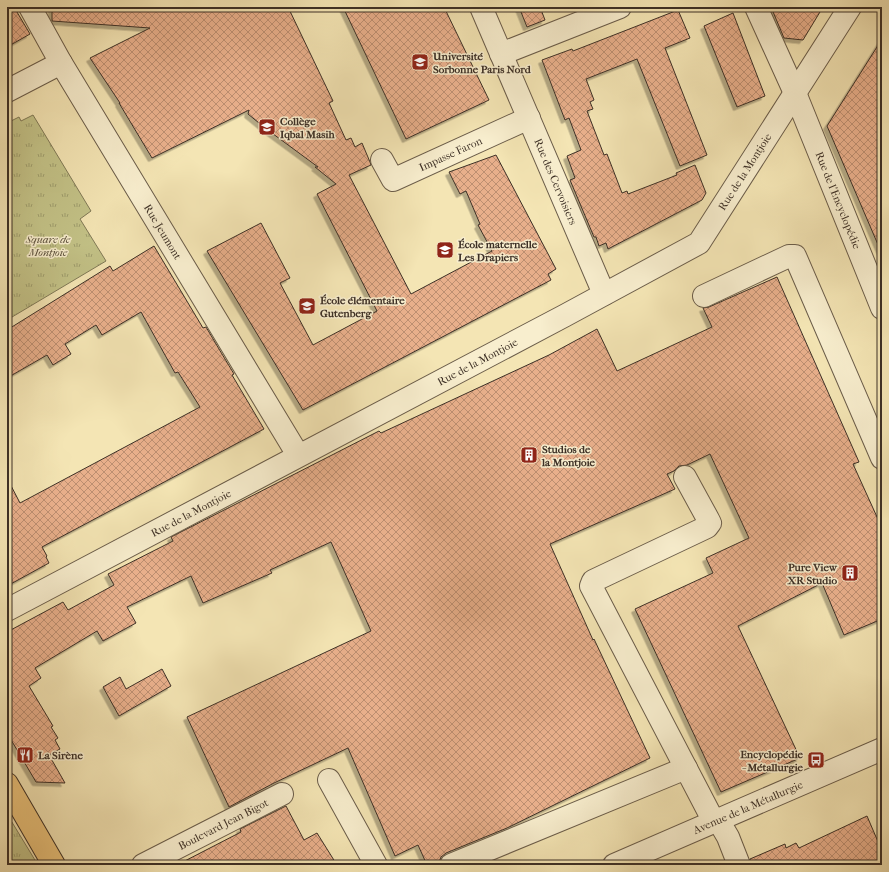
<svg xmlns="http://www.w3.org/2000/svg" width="889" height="872" font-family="'IM FELL French Canon',serif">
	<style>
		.grass { fill: url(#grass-tufts); stroke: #807956 }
		.building { fill: url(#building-cross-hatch); stroke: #3d3026; filter: url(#shadow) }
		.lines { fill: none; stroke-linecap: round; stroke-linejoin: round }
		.minor-casing { stroke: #6b5d4a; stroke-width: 24 }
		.major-casing { stroke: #3d3026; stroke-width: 24 }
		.minor { stroke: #f8eece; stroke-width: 22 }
		.major { stroke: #eac27a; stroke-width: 22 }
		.labels { text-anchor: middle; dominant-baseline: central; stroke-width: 3; stroke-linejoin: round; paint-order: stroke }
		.poi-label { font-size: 11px; font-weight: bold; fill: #3d3026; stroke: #f8eece; text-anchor: start }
		.street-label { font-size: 11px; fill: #3d3026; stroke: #f8eece }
		.park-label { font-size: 11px; font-style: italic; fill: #584d39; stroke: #f8eece }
	</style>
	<defs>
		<pattern id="grass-tufts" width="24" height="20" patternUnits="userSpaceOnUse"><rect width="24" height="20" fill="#c3c287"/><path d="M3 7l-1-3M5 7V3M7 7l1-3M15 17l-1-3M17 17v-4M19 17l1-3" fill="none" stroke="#a09e6e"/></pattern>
		<pattern id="building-cross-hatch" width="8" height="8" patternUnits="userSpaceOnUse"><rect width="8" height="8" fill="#e8af8b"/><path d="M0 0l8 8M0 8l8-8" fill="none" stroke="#bd8f71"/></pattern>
		<filter id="shadow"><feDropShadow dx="-3.5" dy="3.5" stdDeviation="0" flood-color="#0004"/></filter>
	</defs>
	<rect width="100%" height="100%" fill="#f4e5b4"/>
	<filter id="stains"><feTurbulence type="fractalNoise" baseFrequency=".005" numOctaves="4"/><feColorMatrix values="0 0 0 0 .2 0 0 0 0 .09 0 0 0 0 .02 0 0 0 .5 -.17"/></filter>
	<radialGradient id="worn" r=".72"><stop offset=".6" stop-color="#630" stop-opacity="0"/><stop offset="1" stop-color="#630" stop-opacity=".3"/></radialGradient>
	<path class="grass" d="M 33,115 L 91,211 L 80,219 L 106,261 L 7,320 L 7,123 L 19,117 L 21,121 Z
		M 7,814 L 38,865 L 7,865 Z"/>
	<path class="building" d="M 7,7 L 14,7 L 30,34 L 7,47 Z
		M 52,7 L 288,7 L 333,101 L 329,103 L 346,140 L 351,138 L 355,147 L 362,143 L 370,162 L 371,165 L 349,175 L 411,294 L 492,251 L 478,225 L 480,224 L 466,191 L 460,194 L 449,172 L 496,155 L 556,269 L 548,274 L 551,280 L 303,410 L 207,251 L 261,223 L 290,278 L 280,283 L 313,345 L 377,311 L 317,194 L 336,184 L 315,167 L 318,167 L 265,128 L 248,114 L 249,110 L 152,158 L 119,103 L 120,103 L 90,58 L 150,28 L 52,21 Z
		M 343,7 L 444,7 L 489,100 L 406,139 Z
		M 519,7 L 540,7 L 545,20 L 527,27 Z
		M 771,7 L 823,7 L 803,40 L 784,38 Z
		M 678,10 L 690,38 L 665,48 L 707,155 L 680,166 L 637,59 L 586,79 L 594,100 L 590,102 L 593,109 L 587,111 L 604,155 L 607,154 L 622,193 L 627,191 L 628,194 L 677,175 L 676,173 L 695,165 L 706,193 L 702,200 L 608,249 L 606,243 L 599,246 L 596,237 L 594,237 L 570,180 L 575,178 L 567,156 L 581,150 L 569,118 L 565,120 L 542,60 L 572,49 L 573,51 Z
		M 733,13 L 765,96 L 737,107 L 704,26 Z
		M 882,39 L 882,254 L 827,126 Z
		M 154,246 L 203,328 L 206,327 L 219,349 L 234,374 L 232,375 L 264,429 L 42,547 L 47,556 L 46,557 L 49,563 L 7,586 L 7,478 L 20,503 L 200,407 L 178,372 L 175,373 L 141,312 L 102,335 L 96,325 L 65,344 L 71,354 L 53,365 L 47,355 L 7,378 L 7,330 L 110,266 L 113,271 Z
		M 777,277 L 859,462 L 853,464 L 882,528 L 882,619 L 844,635 L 822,583 L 738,626 L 800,758 L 721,792 L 635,609 L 713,573 L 706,558 L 749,538 L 710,454 L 687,465 L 679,466 L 674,471 L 667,474 L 675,489 L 550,544 L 593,640 L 594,639 L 650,758 L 507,828 L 446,853 L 441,857 L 439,862 L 433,865 L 427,865 L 418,845 L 395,856 L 348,748 L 274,783 L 229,807 L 187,717 L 371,631 L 331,542 L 270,570 L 272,573 L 203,603 L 191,576 L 127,607 L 136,623 L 103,641 L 97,631 L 35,668 L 41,678 L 29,686 L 53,726 L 51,727 L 58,738 L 55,740 L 60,749 L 49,755 L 65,783 L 36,782 L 7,733 L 7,632 L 63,602 L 68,610 L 114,585 L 108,574 L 173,541 L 171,537 L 238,503 L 379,431 L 381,433 L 549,355 L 597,329 L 617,371 L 712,327 L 703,308 L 709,307 Z
		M 162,669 L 171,686 L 119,716 L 103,687 L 120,677 L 126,689 Z
		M 286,806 L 304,840 L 317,833 L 337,865 L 177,865 L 241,832 L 240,829 Z
		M 867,816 L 882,851 L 882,865 L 751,865 L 750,859 L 785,844 L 786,848 L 796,843 L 799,848 Z"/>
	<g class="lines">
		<g class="minor-casing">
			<g id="minor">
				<path id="s1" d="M 30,7 L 61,63 L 298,455"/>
				<path id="s2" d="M 481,7 L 604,294"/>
				<path id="s3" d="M 756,7 L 795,93 L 882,308"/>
				<path d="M 501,54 L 620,7"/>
				<path d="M 7,91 L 61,63"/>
				<path id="s4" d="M 382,160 L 393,180 L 529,118"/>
				<path d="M 704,296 L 789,256 L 795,256 L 882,458"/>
				<path d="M 685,477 L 708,519 L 710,523 L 707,527 L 593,581 L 591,586 L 714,822"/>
				<path id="s5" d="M 7,610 L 564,316 L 699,243 L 850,7"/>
				<path d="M 329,780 L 376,865"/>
				<path d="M 718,820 L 728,837 L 739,865"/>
				<path id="s6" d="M 143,865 L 282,794"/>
				<path d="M 451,865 L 686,768"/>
				<path id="s7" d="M 614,865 L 882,749"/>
			</g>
		</g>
		<g class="major-casing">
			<path id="major" d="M 7,784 L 54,865"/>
		</g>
		<use href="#minor" class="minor"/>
		<use href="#major" class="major"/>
	</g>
	<defs>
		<g id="university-square" transform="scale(0.9)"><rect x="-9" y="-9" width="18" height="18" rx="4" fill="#8f2418" stroke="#f8eece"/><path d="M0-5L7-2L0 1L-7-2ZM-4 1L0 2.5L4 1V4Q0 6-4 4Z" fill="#fff"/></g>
		<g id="school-square" transform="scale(0.9)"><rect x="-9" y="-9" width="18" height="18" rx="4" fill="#8f2418" stroke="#f8eece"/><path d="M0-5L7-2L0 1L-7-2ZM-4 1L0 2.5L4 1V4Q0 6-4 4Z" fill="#fff"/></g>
		<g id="building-square" transform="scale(0.9)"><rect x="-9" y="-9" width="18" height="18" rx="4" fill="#8f2418" stroke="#f8eece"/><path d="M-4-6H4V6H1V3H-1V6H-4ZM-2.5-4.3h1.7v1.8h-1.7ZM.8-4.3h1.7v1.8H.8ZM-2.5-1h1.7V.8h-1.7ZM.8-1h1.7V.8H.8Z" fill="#fff"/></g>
		<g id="restaurant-square" transform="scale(0.9)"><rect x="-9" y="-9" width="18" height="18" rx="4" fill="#8f2418" stroke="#f8eece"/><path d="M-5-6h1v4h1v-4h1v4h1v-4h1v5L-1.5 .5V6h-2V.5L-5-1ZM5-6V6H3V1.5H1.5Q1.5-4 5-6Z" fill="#fff"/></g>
		<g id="bus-square" transform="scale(0.9)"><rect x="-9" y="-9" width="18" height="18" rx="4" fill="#8f2418" stroke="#f8eece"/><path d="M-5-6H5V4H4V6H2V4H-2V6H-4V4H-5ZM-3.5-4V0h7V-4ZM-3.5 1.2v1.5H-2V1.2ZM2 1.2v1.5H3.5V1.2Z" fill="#fff"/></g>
	</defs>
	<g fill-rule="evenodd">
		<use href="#university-square" x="420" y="62"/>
		<use href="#school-square" x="267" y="127"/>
		<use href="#school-square" x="445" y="250"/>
		<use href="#school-square" x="307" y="306"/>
		<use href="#building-square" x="529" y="455"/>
		<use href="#building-square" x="850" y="573"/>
		<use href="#restaurant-square" x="25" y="755"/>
		<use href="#bus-square" x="816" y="760"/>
	</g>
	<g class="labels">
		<g class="poi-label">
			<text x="433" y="56">Université<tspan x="433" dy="13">Sorbonne Paris Nord</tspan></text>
			<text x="280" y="121">Collège<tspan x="280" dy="13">Iqbal Masih</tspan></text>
			<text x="458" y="244">École maternelle<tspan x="458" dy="13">Les Drapiers</tspan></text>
			<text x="320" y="300">École élémentaire<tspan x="320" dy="13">Gutenberg</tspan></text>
			<text x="542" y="449">Studios de<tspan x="542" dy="13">la Montjoie</tspan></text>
			<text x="837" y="567" text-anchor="end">Pure View<tspan x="837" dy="13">XR Studio</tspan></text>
			<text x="803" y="754" text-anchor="end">Encyclopédie<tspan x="803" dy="13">- Métallurgie</tspan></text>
			<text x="38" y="755">La Sirène</text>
		</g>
		<g class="street-label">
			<text stroke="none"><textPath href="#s4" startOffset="86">Impasse Faron</textPath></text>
			<text stroke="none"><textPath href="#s5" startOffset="868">Rue de la Montjoie</textPath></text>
			<text stroke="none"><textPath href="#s2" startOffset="190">Rue des Cervoisiers</textPath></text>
			<text stroke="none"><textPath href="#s3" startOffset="210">Rue de l'Encyclopédie</textPath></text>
			<text stroke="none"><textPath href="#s1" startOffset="261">Rue Jeumont</textPath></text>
			<text stroke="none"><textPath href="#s5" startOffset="532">Rue de la Montjoie</textPath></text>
			<text stroke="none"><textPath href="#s5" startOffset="208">Rue de la Montjoie</textPath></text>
			<text stroke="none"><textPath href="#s7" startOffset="146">Avenue de la Métallurgie</textPath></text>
			<text stroke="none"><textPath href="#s6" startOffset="90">Boulevard Jean Bigot</textPath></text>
		</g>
		<g class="park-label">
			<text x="48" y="239">Square de<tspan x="48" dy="13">Montjoie</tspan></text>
		</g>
	</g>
	<rect width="889" height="872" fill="none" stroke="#f4e5b4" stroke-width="24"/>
	<rect x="8" y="8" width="873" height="856" fill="none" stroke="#3d3026" stroke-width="2"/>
	<rect x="12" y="12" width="865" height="848" fill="none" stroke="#3d3026"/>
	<rect width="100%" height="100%" filter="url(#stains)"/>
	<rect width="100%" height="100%" fill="url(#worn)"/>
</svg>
